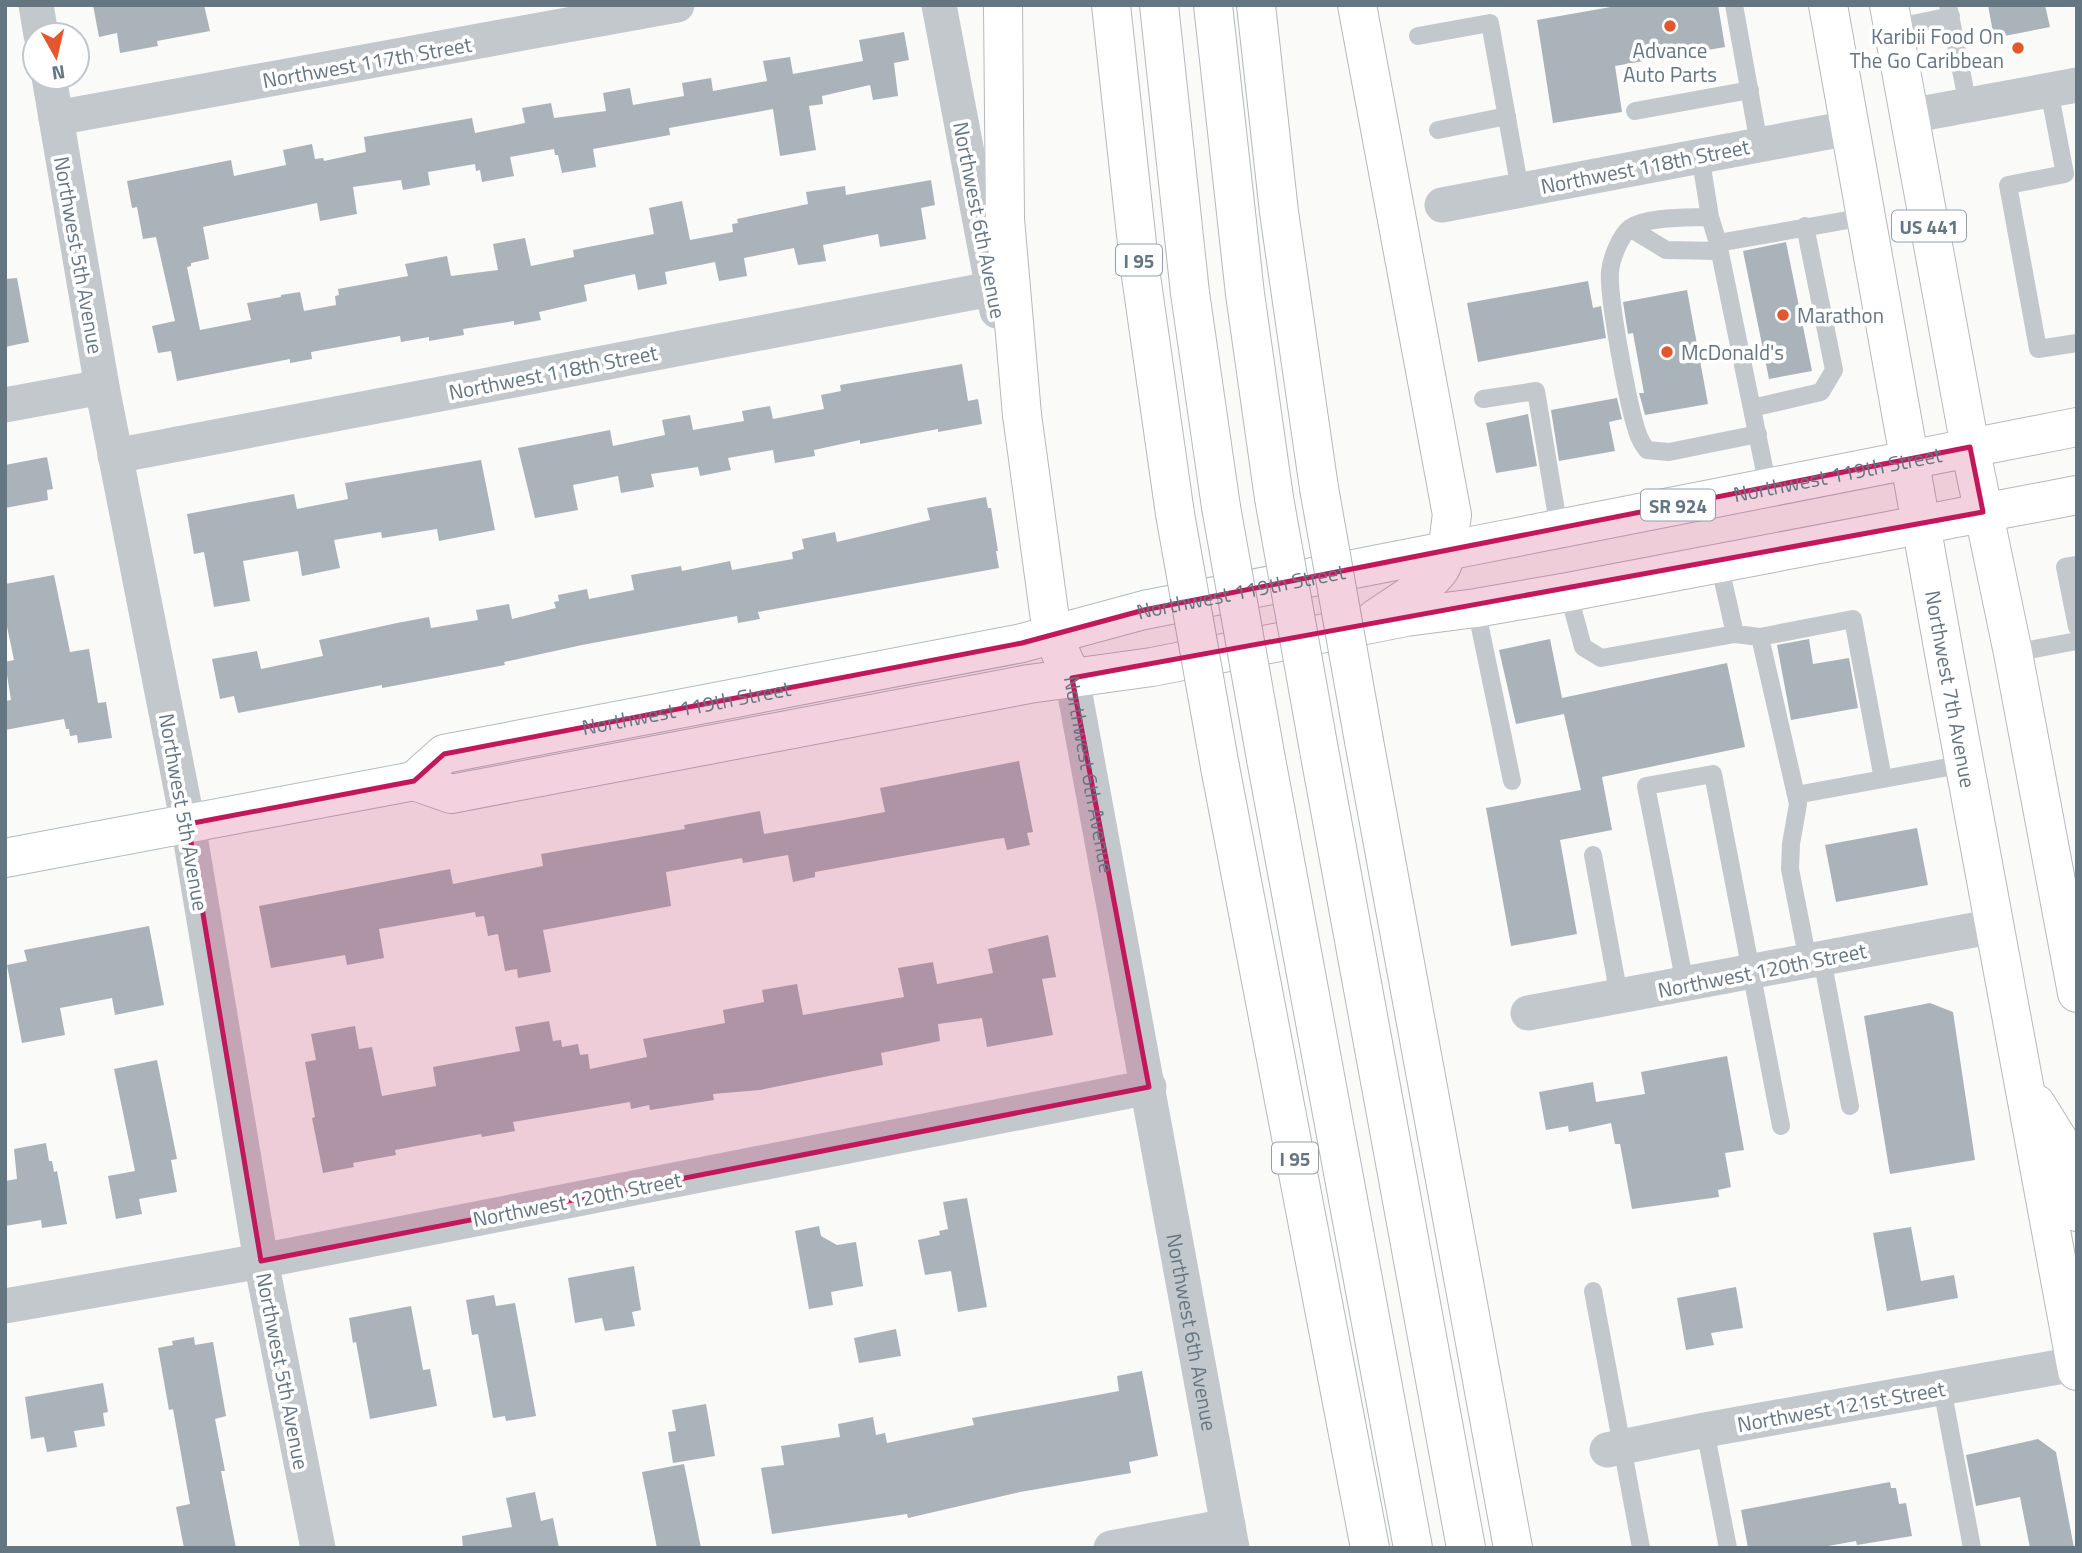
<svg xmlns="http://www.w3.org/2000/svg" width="2082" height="1553" font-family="'Titillium Web',sans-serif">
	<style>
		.building { fill: #aab3b9 }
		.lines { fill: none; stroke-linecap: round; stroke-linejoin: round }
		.secondary-casing { stroke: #b3babf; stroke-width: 40 }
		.primary-casing { stroke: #b5babe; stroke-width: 40 }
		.highway-casing { stroke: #b4b9bd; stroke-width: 40 }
		.lane { stroke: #c3c8cc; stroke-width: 18 }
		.street { stroke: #c3c8cc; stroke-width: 35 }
		.secondary { stroke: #fff; stroke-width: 38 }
		.primary { stroke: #fff; stroke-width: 38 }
		.highway { stroke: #fff; stroke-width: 38 }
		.highway-bridge-casing { stroke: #b4b9bd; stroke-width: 40; stroke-linecap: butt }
		.highway-bridge { stroke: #fff; stroke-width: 38 }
		.marked { fill: #c2185b; fill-opacity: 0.2; stroke: #c2185b; stroke-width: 5; stroke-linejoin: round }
		.poi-dot { fill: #e4572e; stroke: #fff; stroke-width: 2.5 }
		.labels { text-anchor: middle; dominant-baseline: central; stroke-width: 7; stroke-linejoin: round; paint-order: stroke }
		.shield { fill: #fff; stroke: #939fa8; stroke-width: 2 }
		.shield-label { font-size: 19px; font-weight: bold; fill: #657683 }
		.poi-label { font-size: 21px; fill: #657683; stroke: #fff; text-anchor: start }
		.street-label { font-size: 21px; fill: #657683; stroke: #fff }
	</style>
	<rect width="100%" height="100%" fill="#fafaf8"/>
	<path class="building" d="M 93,5 L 204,5 L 210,31 L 157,41 L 158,46 L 120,53 L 117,33 L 99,37 Z
		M 1622,5 L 1718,5 L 1725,47 L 1615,66 L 1622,112 L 1553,123 L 1537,20 Z
		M 1988,5 L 2045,5 L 2050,27 L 1994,38 Z
		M 904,32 L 909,60 L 894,63 L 898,96 L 873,100 L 870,85 L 822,96 L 823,104 L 809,106 L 816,150 L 780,156 L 773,109 L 669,128 L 670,135 L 593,149 L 596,167 L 562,173 L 558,155 L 555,155 L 554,149 L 510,157 L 514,176 L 482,182 L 480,170 L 476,171 L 475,164 L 428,172 L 430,185 L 403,190 L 401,180 L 353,187 L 357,214 L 320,221 L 317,203 L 203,227 L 209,259 L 191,263 L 191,266 L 187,267 L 200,330 L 251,320 L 247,303 L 281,297 L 281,295 L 300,292 L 304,311 L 336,305 L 335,296 L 339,295 L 338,289 L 408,276 L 405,264 L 447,256 L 451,276 L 498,270 L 493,244 L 525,238 L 531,266 L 574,257 L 573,250 L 654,234 L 649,208 L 682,201 L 690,240 L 733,232 L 732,224 L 738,223 L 737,219 L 808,204 L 806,192 L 845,186 L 846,195 L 931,180 L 935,205 L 921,208 L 926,239 L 880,247 L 878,234 L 823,245 L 826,261 L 798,265 L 794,248 L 744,258 L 747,276 L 719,281 L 715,262 L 665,272 L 667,284 L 638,290 L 635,274 L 584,285 L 587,301 L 539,312 L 541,320 L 514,325 L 514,321 L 463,329 L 464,335 L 429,341 L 429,337 L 401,342 L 400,336 L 311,352 L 312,359 L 290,363 L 290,359 L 177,381 L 171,351 L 158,353 L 152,326 L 175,321 L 156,237 L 143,239 L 137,207 L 132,208 L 127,181 L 231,160 L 234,176 L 286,165 L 283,150 L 312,144 L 315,159 L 323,158 L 324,161 L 366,152 L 364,137 L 472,118 L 475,133 L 525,123 L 522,108 L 551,103 L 554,118 L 606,111 L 603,93 L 630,88 L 633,105 L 684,96 L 682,83 L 711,78 L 713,91 L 767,81 L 763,61 L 790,57 L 793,74 L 863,61 L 859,40 Z
		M 1786,242 L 1812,371 L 1769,379 L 1743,251 Z
		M 17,278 L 29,342 L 5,347 L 5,279 Z
		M 1588,281 L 1593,308 L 1601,306 L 1606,338 L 1478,362 L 1467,303 Z
		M 1687,290 L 1708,404 L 1645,415 L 1639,393 L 1644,393 L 1633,333 L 1628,334 L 1623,302 Z
		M 962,364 L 968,401 L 978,399 L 982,424 L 938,432 L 938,429 L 860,444 L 860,440 L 814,450 L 815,456 L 775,463 L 773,450 L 728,458 L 731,470 L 700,476 L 698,467 L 651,474 L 654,487 L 621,493 L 618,476 L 573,485 L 578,510 L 535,518 L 518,448 L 610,430 L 613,446 L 665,435 L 662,420 L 690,415 L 693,430 L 744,421 L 742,411 L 770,406 L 773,419 L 824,409 L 821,395 L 841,391 L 840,385 Z
		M 1617,398 L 1622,419 L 1609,422 L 1615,451 L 1559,461 L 1551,410 Z
		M 1528,414 L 1537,466 L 1496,473 L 1486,423 Z
		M 47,457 L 53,489 L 47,490 L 48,500 L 5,508 L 5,465 Z
		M 481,460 L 495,530 L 439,541 L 437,529 L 382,538 L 381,532 L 334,540 L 340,568 L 302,576 L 298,551 L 243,561 L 250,601 L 214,607 L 204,552 L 194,554 L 187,514 L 294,494 L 297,509 L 348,499 L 345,483 Z
		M 986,497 L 988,508 L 991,508 L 998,551 L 996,551 L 999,568 L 758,612 L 760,619 L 738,623 L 737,616 L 582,645 L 504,662 L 505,665 L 382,688 L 382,685 L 238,713 L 234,696 L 220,699 L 212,659 L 257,651 L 261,669 L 323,656 L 319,640 L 397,623 L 429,617 L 431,628 L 478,620 L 476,610 L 509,604 L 512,619 L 556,608 L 554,602 L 559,601 L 558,595 L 587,589 L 589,599 L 634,590 L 631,575 L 681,566 L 682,571 L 730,561 L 732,570 L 793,559 L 792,552 L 804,549 L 802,539 L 835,532 L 837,542 L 930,520 L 927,508 Z
		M 54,575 L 70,652 L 89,649 L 98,703 L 106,702 L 112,738 L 78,743 L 77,735 L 70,736 L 69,729 L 66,729 L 64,719 L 5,730 L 5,701 L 11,700 L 5,662 L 14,660 L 5,617 L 5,584 Z
		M 1550,639 L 1562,698 L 1727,663 L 1745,747 L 1602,777 L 1612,830 L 1560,840 L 1577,934 L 1511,946 L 1486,808 L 1581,790 L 1564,714 L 1516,724 L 1499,650 Z
		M 1809,639 L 1813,664 L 1849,658 L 1858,708 L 1791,720 L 1777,645 Z
		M 1019,761 L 1033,832 L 1027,833 L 1030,845 L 1007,850 L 1004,838 L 996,839 L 815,872 L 815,877 L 793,882 L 788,855 L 743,863 L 742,858 L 666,872 L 671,906 L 543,930 L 551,972 L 518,978 L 517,969 L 505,971 L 498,934 L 488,936 L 484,916 L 476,917 L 475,912 L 379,929 L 384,958 L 347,965 L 345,955 L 271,968 L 259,906 L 450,869 L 453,884 L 543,866 L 541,854 L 685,829 L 684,825 L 760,811 L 764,834 L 838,821 L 885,812 L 880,788 Z
		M 1917,828 L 1928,885 L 1836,902 L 1825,845 Z
		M 149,926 L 164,1005 L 115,1015 L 112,998 L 60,1008 L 65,1035 L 22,1043 L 7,965 L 27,961 L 24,950 Z
		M 1048,935 L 1056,977 L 1042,979 L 1053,1035 L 987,1047 L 982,1018 L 938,1024 L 940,1041 L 881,1053 L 883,1065 L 760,1090 L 713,1094 L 714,1100 L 650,1110 L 649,1105 L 631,1109 L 630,1102 L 513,1122 L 515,1131 L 482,1137 L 481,1134 L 395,1150 L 396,1155 L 353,1163 L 354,1167 L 323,1173 L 312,1118 L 315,1117 L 305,1062 L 316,1060 L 311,1034 L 355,1026 L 359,1049 L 372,1047 L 382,1096 L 436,1086 L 433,1067 L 520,1051 L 515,1027 L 549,1021 L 553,1041 L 561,1040 L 562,1047 L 578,1044 L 580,1055 L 588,1054 L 590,1069 L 647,1057 L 643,1039 L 725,1023 L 723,1010 L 764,1002 L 762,990 L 797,984 L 803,1015 L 904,997 L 898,968 L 933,962 L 937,984 L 993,973 L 988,949 Z
		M 1930,1003 L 1953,1012 L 1975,1160 L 1890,1174 L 1864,1016 Z
		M 1727,1056 L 1744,1150 L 1725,1153 L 1731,1187 L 1718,1190 L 1719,1197 L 1632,1209 L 1620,1144 L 1615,1144 L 1611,1123 L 1569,1132 L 1568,1126 L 1546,1130 L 1539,1092 L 1593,1082 L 1596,1102 L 1645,1094 L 1641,1072 Z
		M 157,1060 L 177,1159 L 171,1160 L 177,1192 L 139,1199 L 142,1214 L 116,1219 L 108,1176 L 135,1171 L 114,1069 Z
		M 46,1143 L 49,1161 L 52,1161 L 54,1172 L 57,1171 L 67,1224 L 42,1228 L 41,1220 L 5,1226 L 5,1181 L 17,1179 L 14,1149 Z
		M 967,1198 L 987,1307 L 958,1312 L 951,1271 L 925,1275 L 918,1240 L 940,1235 L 939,1231 L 948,1229 L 943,1202 Z
		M 819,1226 L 821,1236 L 837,1245 L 856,1242 L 863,1286 L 831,1292 L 833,1305 L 809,1309 L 795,1231 Z
		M 1911,1227 L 1921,1281 L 1954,1275 L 1958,1298 L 1887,1311 L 1873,1233 Z
		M 634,1266 L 641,1310 L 632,1312 L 635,1326 L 605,1331 L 602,1318 L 575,1323 L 568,1278 Z
		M 1736,1287 L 1743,1328 L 1711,1333 L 1714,1345 L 1686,1350 L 1677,1298 Z
		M 494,1295 L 496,1306 L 515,1303 L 536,1416 L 506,1421 L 505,1416 L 493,1418 L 478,1334 L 472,1335 L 466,1300 Z
		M 411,1306 L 423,1370 L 430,1369 L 437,1406 L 370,1419 L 356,1342 L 353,1343 L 349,1318 Z
		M 896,1329 L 901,1356 L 859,1363 L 854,1338 Z
		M 194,1337 L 195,1345 L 213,1342 L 226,1416 L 215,1419 L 225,1471 L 221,1471 L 236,1548 L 184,1548 L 176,1507 L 190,1504 L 173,1409 L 169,1410 L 158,1348 L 173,1345 L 172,1341 Z
		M 1142,1371 L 1158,1456 L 1129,1462 L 1131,1473 L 1020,1492 L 908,1518 L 907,1514 L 772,1534 L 761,1468 L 784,1465 L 781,1446 L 840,1437 L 838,1424 L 873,1417 L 876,1435 L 885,1433 L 887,1443 L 974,1425 L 972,1418 L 1119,1391 L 1117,1376 Z
		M 103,1383 L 108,1412 L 103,1413 L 105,1426 L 74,1431 L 77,1447 L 47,1452 L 44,1437 L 31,1439 L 25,1397 Z
		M 706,1404 L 715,1456 L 673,1463 L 668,1432 L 676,1431 L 672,1410 Z
		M 2038,1439 L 2056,1452 L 2074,1548 L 2030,1548 L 2020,1497 L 1976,1506 L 1966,1455 Z
		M 684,1464 L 701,1548 L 657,1548 L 642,1472 Z
		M 1890,1482 L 1891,1488 L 1896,1488 L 1899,1504 L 1906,1503 L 1912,1536 L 1857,1545 L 1856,1541 L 1817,1548 L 1748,1548 L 1741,1510 Z
		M 535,1492 L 541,1521 L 553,1518 L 559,1548 L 463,1548 L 462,1536 L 512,1527 L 506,1498 Z"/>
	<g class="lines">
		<g class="secondary-casing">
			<g id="secondary">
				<path id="s2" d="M 414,781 L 444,754 L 1022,643 L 1144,610 L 1446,551"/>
				<path d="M 5,858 L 414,781 L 451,794 L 1029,684 L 1072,678"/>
			</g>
		</g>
		<g class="primary-casing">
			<g id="primary">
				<path id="s3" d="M 1828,5 L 1946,664 L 2077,1371"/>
				<path d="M 1889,5 L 1970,447 L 2013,653 L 2077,993"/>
				<path d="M 1022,415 L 1052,634 L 1072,678"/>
				<path d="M 2036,1104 L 2064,1149 L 2077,1212"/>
			</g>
		</g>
		<g class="highway-casing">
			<g id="highway">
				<path d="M 1003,5 L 1005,219 L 1022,415"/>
				<path d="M 1111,5 L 1139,262 L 1175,514"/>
				<path d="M 1159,5 L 1190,293 L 1221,507"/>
				<path d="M 1213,5 L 1245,294 L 1274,498"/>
				<path d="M 1256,5 L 1279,212 L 1319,488"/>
				<path d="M 1357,5 L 1452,515 C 1449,532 1449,554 1440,569 C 1430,585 1392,607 1375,619"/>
				<path id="s4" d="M 1446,551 L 2077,427"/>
				<path d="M 1072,678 L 1152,667 L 1406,617 L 1476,608 L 1568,592 L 2077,495"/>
				<path d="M 1364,741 L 1513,1548"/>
				<path d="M 1319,750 L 1466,1548"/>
				<path d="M 1266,759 L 1413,1548"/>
				<path d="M 1220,767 L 1370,1548"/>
			</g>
		</g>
		<path class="lane" d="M 1734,5 L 1759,144
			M 1948,5 L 1968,105
			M 1893,28 L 1951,16
			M 1418,36 L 1490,23 L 1520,190
			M 2049,90 L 2065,174 L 2008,185 L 2038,349 L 2077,343
			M 1635,111 L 1750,90
			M 1438,130 L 1507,116
			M 1700,155 L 1710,217 L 1718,243 L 1768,487
			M 1710,217 C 1690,218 1646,216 1630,228 C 1620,236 1611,259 1610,272 C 1608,296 1630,421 1641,441 C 1643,445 1645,447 1647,450 L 1669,452 L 1758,434
			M 1630,228 L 1666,250 L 1719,251
			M 1718,243 L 1865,217
			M 1483,399 L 1536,391 L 1559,529
			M 1752,408 L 1821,392 L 1834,370 L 1805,226
			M 1719,563 L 1735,634 L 1760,637 L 1853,619 L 1883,779 L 1965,764
			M 2077,565 L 2065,567 L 2077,627
			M 1568,592 L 1583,647 L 1601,658 L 1735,634
			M 1476,608 L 1512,781
			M 1760,637 L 1798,804 L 1791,844 L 1790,869 L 1808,961
			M 2013,653 L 2077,641
			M 1796,795 L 1883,779
			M 1593,855 L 1619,996
			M 1822,959 L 1850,1106
			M 1685,984 L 1646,786 L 1713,774 L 1781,1126
			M 1593,1291 L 1641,1548
			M 1942,1388 L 1972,1548
			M 1705,1430 L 1728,1548"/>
		<g class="street">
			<path d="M 36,5 L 41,35"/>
			<path d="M 939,5 L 997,311"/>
			<path d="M 49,77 L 102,387 L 188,824 L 261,1261 L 318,1548"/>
			<path d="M 1909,116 L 2077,85"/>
			<path d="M 56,118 L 677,5"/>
			<path d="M 1442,205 L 1849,128"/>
			<path d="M 5,405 L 102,387"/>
			<path d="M 115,456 L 991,289"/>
			<path id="s1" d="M 1072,678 L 1232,1548"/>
			<path d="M 1528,1013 L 1995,926"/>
			<path d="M 5,1306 L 261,1261 L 1149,1087"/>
			<path d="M 1607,1450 L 1705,1430 L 2075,1364"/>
			<path d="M 1111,1548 L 1228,1526"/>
		</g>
		<use href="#secondary" class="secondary"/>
		<use href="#primary" class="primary"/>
		<use href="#highway" class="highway"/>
		<g class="highway-bridge-casing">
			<path id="highway-bridge" d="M 1319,488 L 1364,741
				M 1274,498 L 1319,750
				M 1221,507 L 1266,759
				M 1175,514 L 1220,767"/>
		</g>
		<use href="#highway-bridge" class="highway-bridge"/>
	</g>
	<path class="marked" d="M 1970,447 L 1983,512 L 1072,678 L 1149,1087 L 261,1261 L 188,824 L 414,781 L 444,754 L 1022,643 L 1144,610 Z"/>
	<g class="poi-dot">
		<circle cx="1670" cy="26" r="7"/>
		<circle cx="2018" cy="48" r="7"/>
		<circle cx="1783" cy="315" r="7"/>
		<circle cx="1667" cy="352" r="7"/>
	</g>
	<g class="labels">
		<g class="shield">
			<rect x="1892" y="210.5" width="74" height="31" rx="5"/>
			<rect x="1116" y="244.5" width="46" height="31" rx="5"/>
			<rect x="1641" y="489.5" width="74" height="31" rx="5"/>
			<rect x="1272" y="1142.5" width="46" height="31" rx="5"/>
		</g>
		<g class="shield-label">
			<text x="1929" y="226">US 441</text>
			<text x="1139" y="260">I 95</text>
			<text x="1678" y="505">SR 924</text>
			<text x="1295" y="1158">I 95</text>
		</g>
		<g class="poi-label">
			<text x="2004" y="36" text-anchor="end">Karibii Food On<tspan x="2004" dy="24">The Go Caribbean</tspan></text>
			<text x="1670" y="50" text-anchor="middle">Advance<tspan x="1670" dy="24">Auto Parts</tspan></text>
			<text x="1797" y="315">Marathon</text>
			<text x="1681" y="352">McDonald's</text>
		</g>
		<g class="street-label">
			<text transform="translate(367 62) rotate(-10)">Northwest 117th Street</text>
			<text transform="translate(1645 166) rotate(-11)">Northwest 118th Street</text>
			<text transform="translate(980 220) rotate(79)">Northwest 6th Avenue</text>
			<text transform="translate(79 255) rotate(80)">Northwest 5th Avenue</text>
			<text transform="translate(553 372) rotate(-11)">Northwest 118th Street</text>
			<text stroke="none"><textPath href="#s4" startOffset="399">Northwest 119th Street</textPath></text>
			<text stroke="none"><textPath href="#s2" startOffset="854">Northwest 119th Street</textPath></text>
			<text stroke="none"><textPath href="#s3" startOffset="695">Northwest 7th Avenue</textPath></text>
			<text stroke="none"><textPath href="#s2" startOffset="287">Northwest 119th Street</textPath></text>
			<text stroke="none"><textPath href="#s1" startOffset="98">Northwest 6th Avenue</textPath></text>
			<text transform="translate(184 812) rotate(80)">Northwest 5th Avenue</text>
			<text transform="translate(1762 970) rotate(-11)">Northwest 120th Street</text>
			<text transform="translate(577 1199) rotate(-11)">Northwest 120th Street</text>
			<text stroke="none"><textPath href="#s1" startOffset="665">Northwest 6th Avenue</textPath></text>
			<text transform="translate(283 1371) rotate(79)">Northwest 5th Avenue</text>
			<text transform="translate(1841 1406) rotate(-10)">Northwest 121st Street</text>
		</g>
	</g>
	<rect width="2082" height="1553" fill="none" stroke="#657683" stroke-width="14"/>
	<g transform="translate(56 56) rotate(172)"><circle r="33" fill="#ffffff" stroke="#c1c8cd" stroke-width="2"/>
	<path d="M0-5L12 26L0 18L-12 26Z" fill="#e4572e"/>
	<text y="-10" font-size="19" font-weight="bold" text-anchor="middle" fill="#657683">N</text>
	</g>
</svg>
